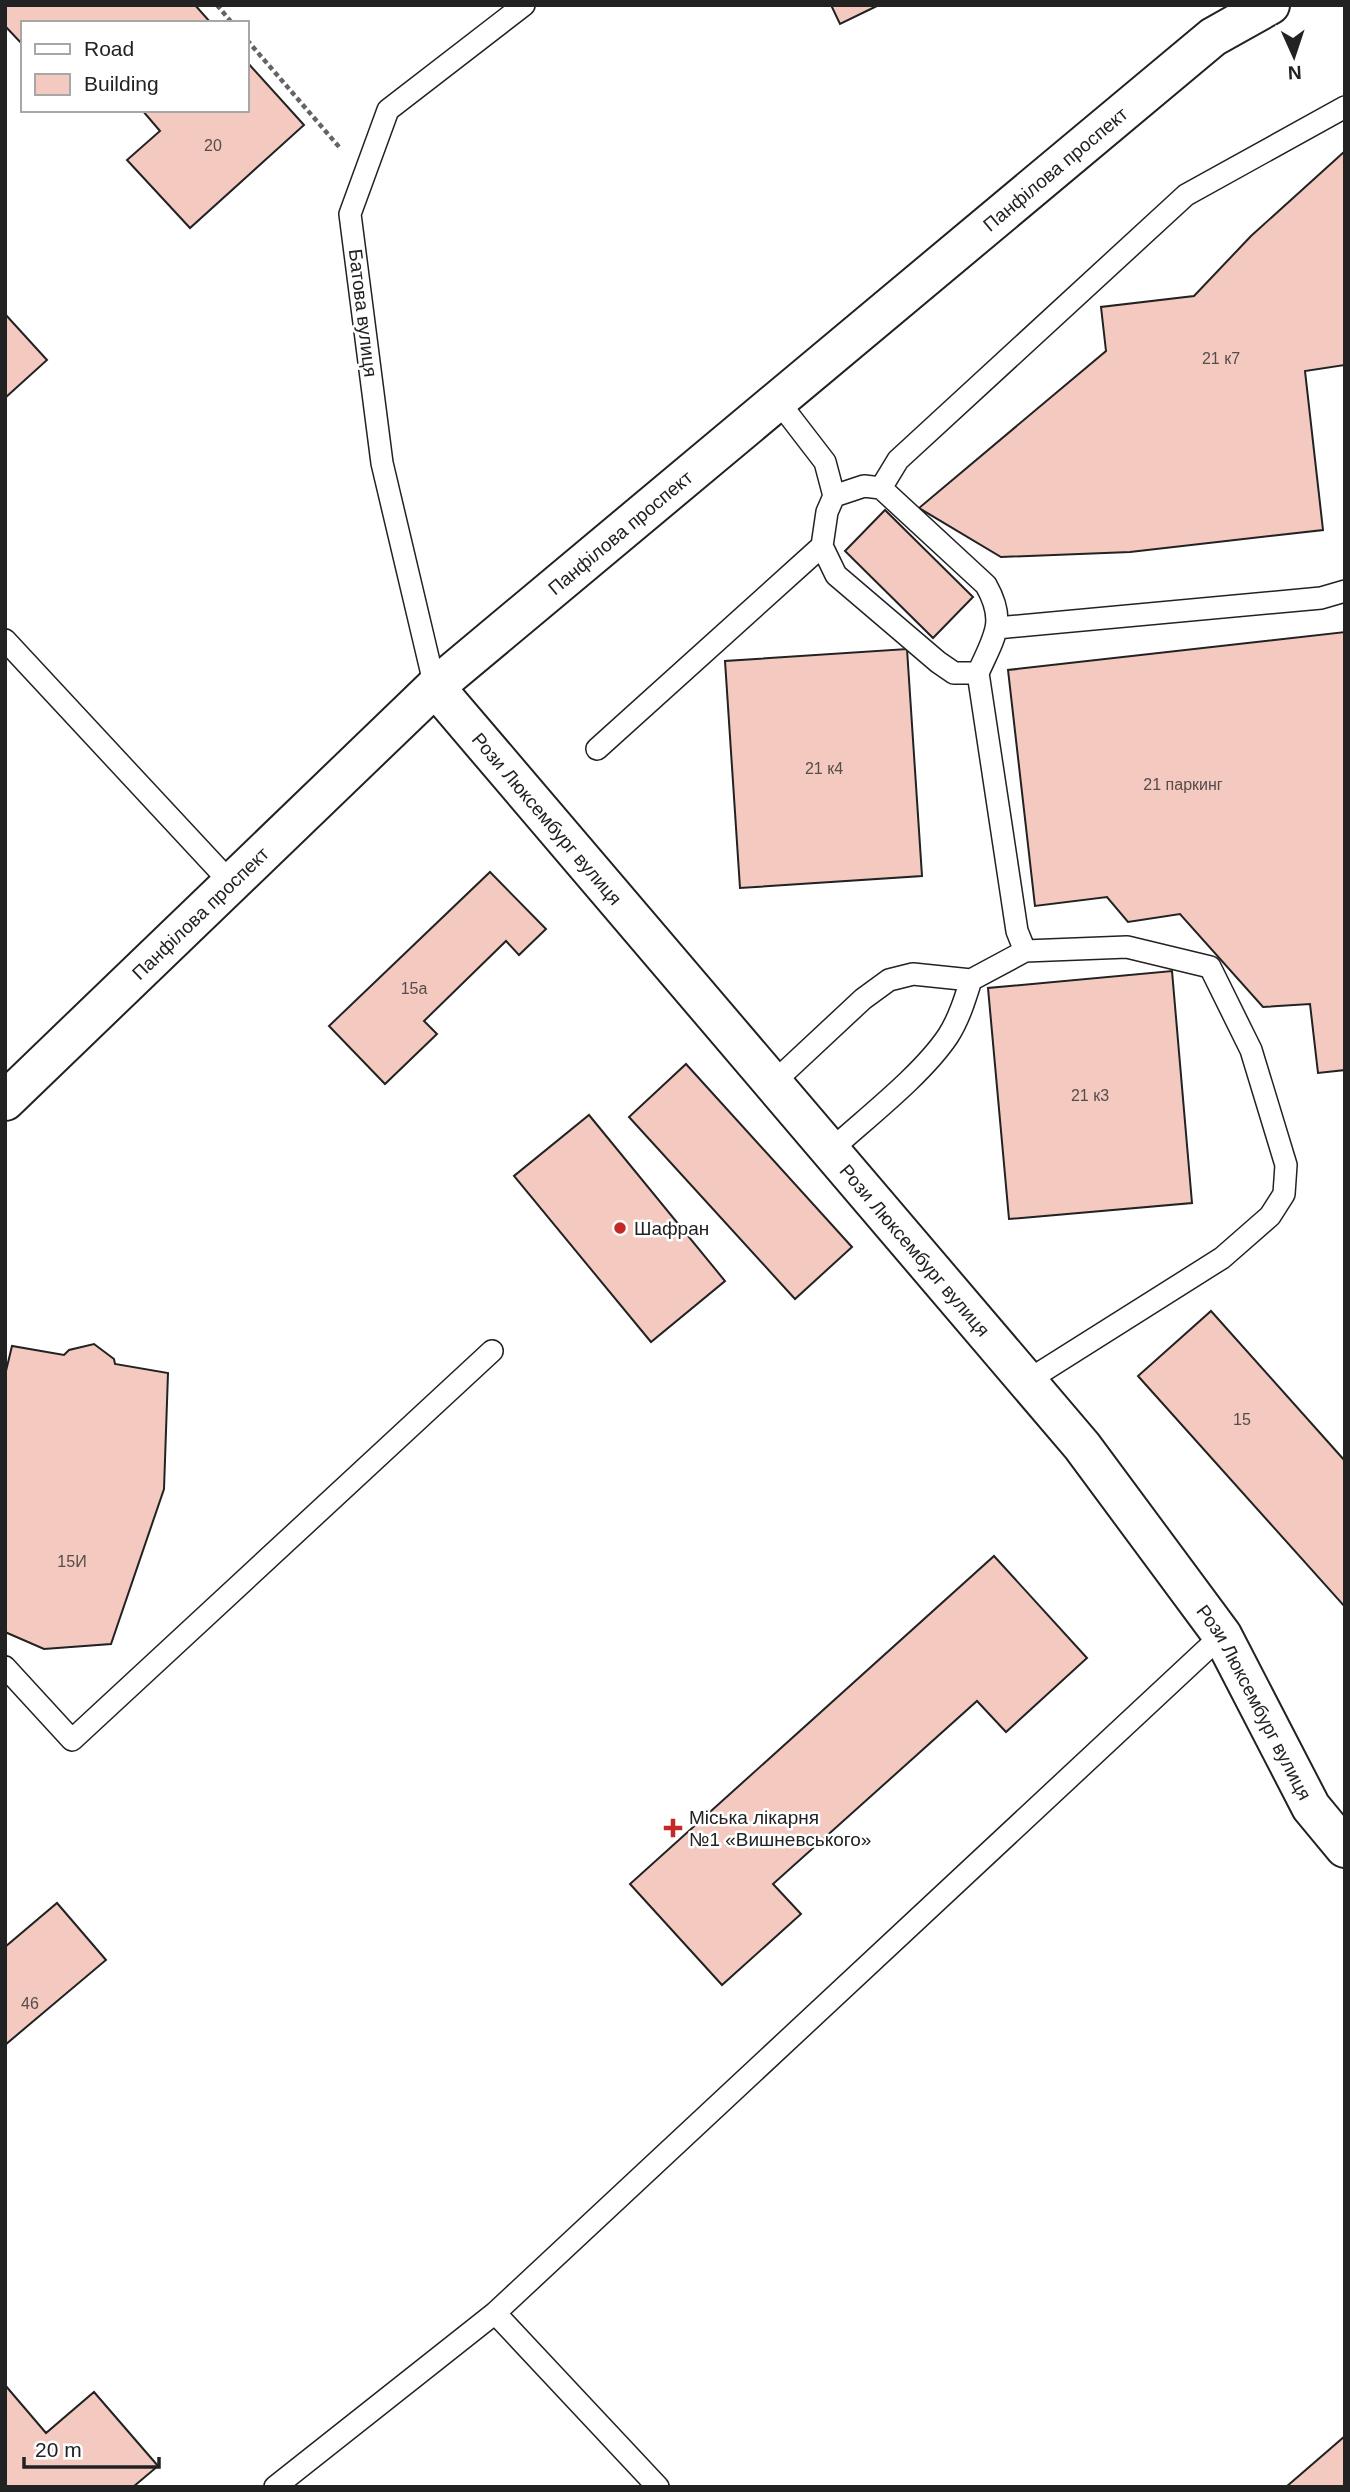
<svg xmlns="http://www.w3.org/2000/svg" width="1350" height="2492" font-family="Helvetica,sans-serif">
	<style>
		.building { fill: #f3c9c0; stroke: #222; stroke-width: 2 }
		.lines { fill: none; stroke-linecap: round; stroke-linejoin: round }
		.service-casing { stroke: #222; stroke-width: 24 }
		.minor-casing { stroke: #222; stroke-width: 42 }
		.secondary-casing { stroke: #222; stroke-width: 42 }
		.path { stroke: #646464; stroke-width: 4.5; stroke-dasharray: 5 3.5; stroke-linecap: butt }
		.service { stroke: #fff; stroke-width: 21 }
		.minor { stroke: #fff; stroke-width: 38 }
		.secondary { stroke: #fff; stroke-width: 38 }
		.poi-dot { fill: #c62828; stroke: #fff; stroke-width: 2.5 }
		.labels { text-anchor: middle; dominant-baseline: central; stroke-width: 5; stroke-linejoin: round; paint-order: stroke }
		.number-label { font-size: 16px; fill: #564c4a }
		.street-label { font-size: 19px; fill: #222; stroke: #fff }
		.poi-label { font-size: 19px; fill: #222; stroke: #fff; text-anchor: start }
	</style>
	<rect width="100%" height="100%" fill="#fff"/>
	<path class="building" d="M 5,5 L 195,5 L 211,23 L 23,23 L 23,45 L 5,26 Z
		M 831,5 L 879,5 L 840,24 Z
		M 247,62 L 304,125 L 190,228 L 127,160 L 160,131 L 142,110 L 247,110 Z
		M 1345,151 L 1345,365 L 1305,371 L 1323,530 L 1130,552 L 1001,557 L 919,508 L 1106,351 L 1101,307 L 1194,296 L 1251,236 Z
		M 5,314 L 47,360 L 5,398 Z
		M 885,510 L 973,597 L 933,638 L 845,551 Z
		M 1345,632 L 1345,1070 L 1318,1073 L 1310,1004 L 1263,1007 L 1180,914 L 1128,922 L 1107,897 L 1035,906 L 1008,670 Z
		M 907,649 L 922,876 L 740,888 L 725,661 Z
		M 490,872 L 546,929 L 519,955 L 506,941 L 424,1021 L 437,1034 L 385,1084 L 329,1026 Z
		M 1172,971 L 1192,1203 L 1009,1219 L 988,988 Z
		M 686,1064 L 852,1247 L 795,1299 L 629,1117 Z
		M 589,1115 L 725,1281 L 651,1342 L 514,1176 Z
		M 1211,1311 L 1345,1461 L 1345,1607 L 1138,1376 Z
		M 94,1344 L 114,1359 L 115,1364 L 168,1373 L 164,1489 L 111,1644 L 44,1649 L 5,1632 L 5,1375 L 12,1346 L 64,1355 L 69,1350 Z
		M 994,1556 L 1087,1658 L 1006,1732 L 977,1701 L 773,1884 L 801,1914 L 722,1985 L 630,1884 Z
		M 57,1903 L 106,1960 L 5,2045 L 5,1947 Z
		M 5,2385 L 46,2433 L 94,2392 L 158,2466 L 133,2487 L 5,2487 Z
		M 1345,2436 L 1345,2487 L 1286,2487 Z"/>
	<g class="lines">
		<g class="service-casing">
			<path id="service" d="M 778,401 L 825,462 L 834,496 L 827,512 L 822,546 L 836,575 L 938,662 L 954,673 L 978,673 L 1017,931 L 1025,951
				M 881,488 L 898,460 L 1186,195 L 1345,107
				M 834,496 L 864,486 L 881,488 L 986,585 C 1007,622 994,637 978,673
				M 997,628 L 1321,598 L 1345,591
				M 5,640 L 231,883
				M 435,687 L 382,463 L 350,214 L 388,110 L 524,5
				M 597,749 L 822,546
				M 773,1083 L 863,999 L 889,980 L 913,974 L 971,980 L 1025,951 L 1127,947 L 1210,967 L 1251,1050 L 1286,1165 L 1284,1194 L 1270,1216 L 1222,1258 L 1027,1381
				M 830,1151 C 866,1118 922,1075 948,1036 C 959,1019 965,999 971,980
				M 5,1667 L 72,1740 L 492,1351
				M 495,2313 L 658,2487
				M 275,2487 L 495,2313 L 1222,1635"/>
		</g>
		<g class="minor-casing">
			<g id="minor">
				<path id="s1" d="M 435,687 L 1082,1446 L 1222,1635 L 1311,1807 L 1345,1848"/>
			</g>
		</g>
		<g class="secondary-casing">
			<g id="secondary">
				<path id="s2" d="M 5,1101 L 435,687 L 1213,37 L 1270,5"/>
			</g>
		</g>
		<path class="path" d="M 217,5 L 232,23
			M 247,40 L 340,148"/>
		<use href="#service" class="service"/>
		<use href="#minor" class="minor"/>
		<use href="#secondary" class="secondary"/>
	</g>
	<g class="poi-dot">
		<circle cx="620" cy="1228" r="7"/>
		<path d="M669.5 1817.5h7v7h7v7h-7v7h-7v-7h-7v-7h7z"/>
	</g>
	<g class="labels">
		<g class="number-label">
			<text x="213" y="145">20</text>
			<text x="1221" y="358">21 к7</text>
			<text x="824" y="768">21 к4</text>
			<text x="1183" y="784">21 паркинг</text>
			<text x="414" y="988">15а</text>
			<text x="1090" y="1095">21 к3</text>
			<text x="1242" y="1419">15</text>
			<text x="72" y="1561">15И</text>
			<text x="30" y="2003">46</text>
		</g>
		<g class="street-label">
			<text stroke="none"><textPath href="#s2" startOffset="1405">Панфілова проспект</textPath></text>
			<text transform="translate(363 313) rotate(83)">Батова вулиця</text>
			<text stroke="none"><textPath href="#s2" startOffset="838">Панфілова проспект</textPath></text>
			<text stroke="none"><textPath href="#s1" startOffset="173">Рози Люксембург вулиця</textPath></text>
			<text stroke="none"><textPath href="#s2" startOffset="271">Панфілова проспект</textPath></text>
			<text stroke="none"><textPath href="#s1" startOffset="740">Рози Люксембург вулиця</textPath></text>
			<text stroke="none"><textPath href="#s1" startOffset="1307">Рози Люксембург вулиця</textPath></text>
		</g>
		<g class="poi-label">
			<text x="634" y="1228">Шафран</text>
			<text x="689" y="1817">Міська лікарня<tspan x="689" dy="22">№1 «Вишневського»</tspan></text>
		</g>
	</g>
	<rect width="1350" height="2492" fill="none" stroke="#222222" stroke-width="14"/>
	<rect x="21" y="21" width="228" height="91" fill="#ffffff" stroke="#a7a7a7" stroke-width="2"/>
	<rect x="35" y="44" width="35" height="10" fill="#ffffff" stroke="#a7a7a7" stroke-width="2"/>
	<text x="84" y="56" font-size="21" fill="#222222">Road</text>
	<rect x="35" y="74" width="35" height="21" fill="#f3c9c0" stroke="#a7a7a7" stroke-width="2"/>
	<text x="84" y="91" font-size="21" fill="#222222">Building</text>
	<g transform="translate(1294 56) rotate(177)" stroke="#ffffff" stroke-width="5" paint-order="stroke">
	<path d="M0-5L12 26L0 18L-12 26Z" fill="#222222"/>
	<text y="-10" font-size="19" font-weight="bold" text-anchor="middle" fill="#222222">N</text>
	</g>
	<path d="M24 2457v10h135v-10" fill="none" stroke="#222222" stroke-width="3.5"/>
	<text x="35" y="2457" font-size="21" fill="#222222" stroke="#ffffff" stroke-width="5" paint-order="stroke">20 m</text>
</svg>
